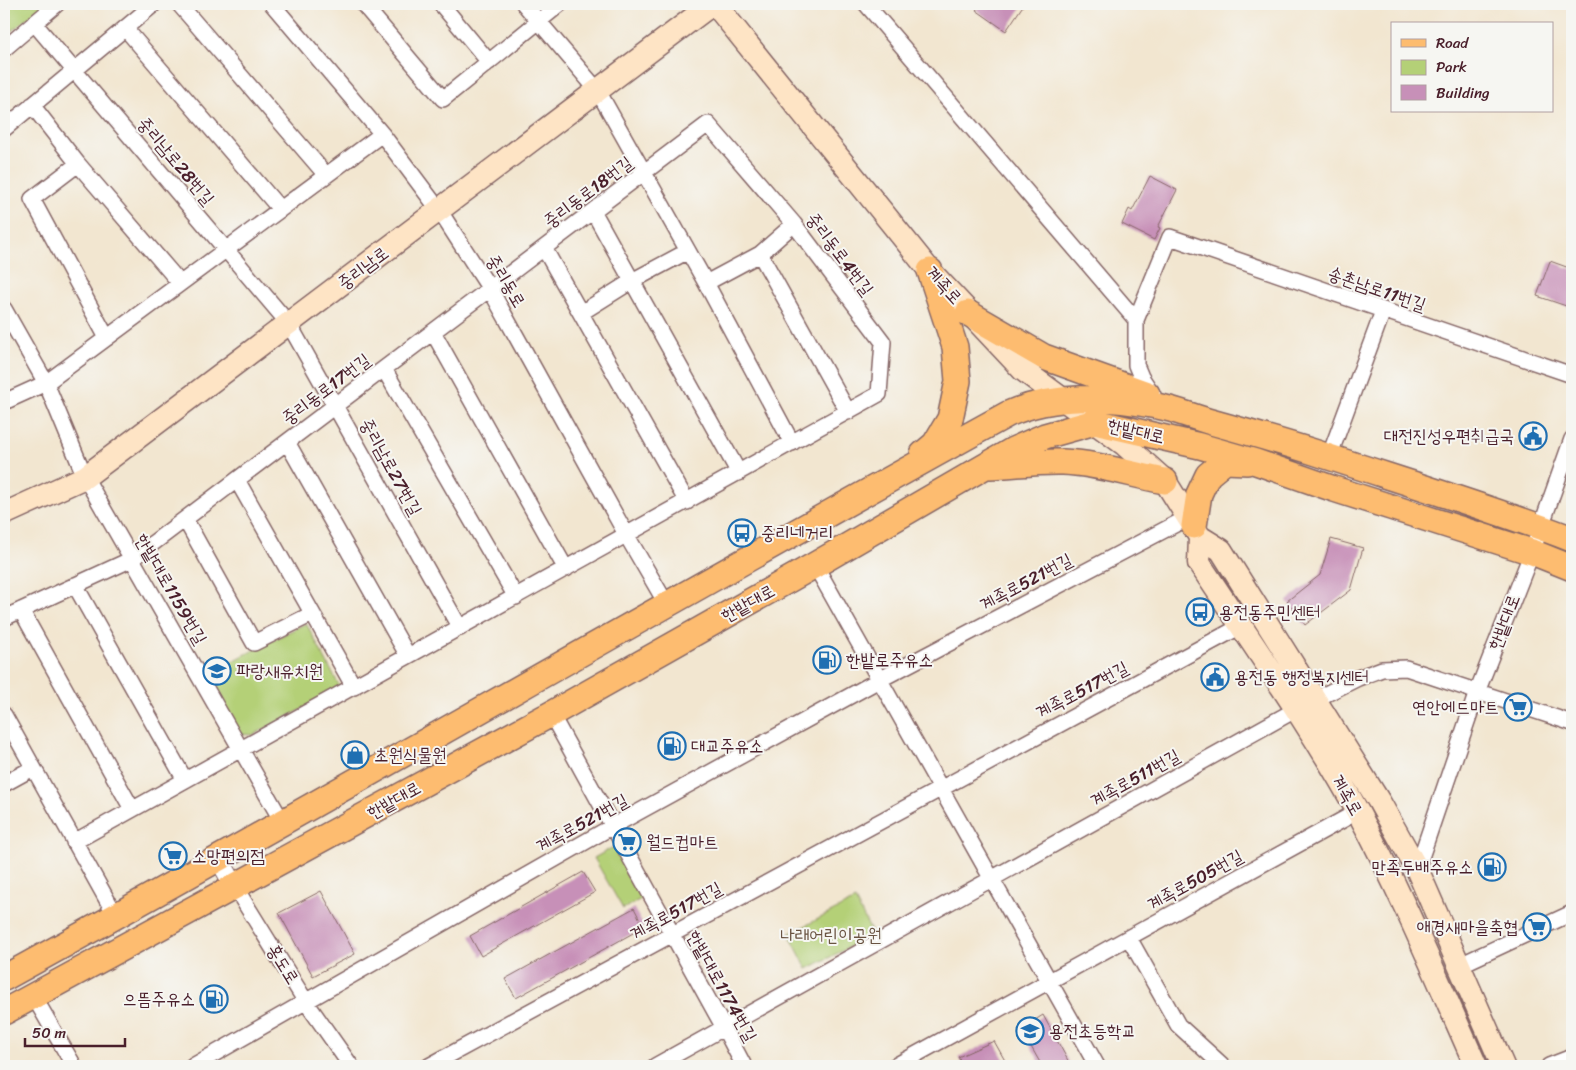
<svg xmlns="http://www.w3.org/2000/svg" width="1576" height="1070" font-family="Sriracha,'Poor Story',sans-serif">
	<style>
		.green { fill: #b4d077; stroke: #7f7851 }
		.building { fill: #c790b8 }
		.lines { fill: none; stroke-linecap: round; stroke-linejoin: round }
		.minor-casing { stroke: #856565; stroke-width: 18 }
		.tertiary-casing { stroke: #856565; stroke-width: 21 }
		.secondary-casing { stroke: #856565; stroke-width: 25 }
		.primary-casing { stroke: #856565; stroke-width: 28 }
		.minor { stroke: #fff; stroke-width: 15 }
		.tertiary { stroke: #fff; stroke-width: 19 }
		.secondary { stroke: #fee4c5; stroke-width: 22 }
		.primary { stroke: #fdbc6f; stroke-width: 25 }
		.labels { text-anchor: middle; dominant-baseline: central; stroke-width: 4; stroke-linejoin: round; paint-order: stroke }
		.street-label { font-size: 18px; fill: #4a1f2b; stroke: #f6f6f2 }
		.poi-label { font-size: 18px; fill: #4a1f2b; stroke: #f6f6f2; text-anchor: start }
		.park-label { font-size: 18px; fill: #6a5442; stroke: #f6f6f2 }
	</style>
	<rect width="100%" height="100%" fill="#f6f6f2"/>
	<filter id="ink" filterUnits="userSpaceOnUse"><feTurbulence type="fractalNoise" baseFrequency=".02" numOctaves="2"/><feDisplacementMap in="SourceGraphic" scale="10" xChannelSelector="R" yChannelSelector="G"/><feConvolveMatrix kernelMatrix="1 2 1 2 8 2 1 2 1" color-interpolation-filters="sRGB"/></filter>
	<filter id="wash" filterUnits="userSpaceOnUse"><feTurbulence type="fractalNoise" baseFrequency=".0096" numOctaves="4" result="noise"/><feDisplacementMap in="SourceGraphic" scale="20" xChannelSelector="R" yChannelSelector="G"/><feGaussianBlur stdDeviation="1.12" result="paint"/><feColorMatrix in="noise" values="0 0 0 0 0 0 0 0 0 0 0 0 0 0 0 0 0 1.4 0 .05"/><feComposite in="paint" operator="in"/></filter>
	<g filter="url(#wash)">
		<rect width="100%" height="100%" fill="#f2e6d0"/>
		<path class="green" d="M 4,4 L 46,4 L 4,37 Z
			M 306,623 L 341,689 L 253,735 L 234,734 L 204,676 Z
			M 617,845 L 646,896 L 623,909 L 594,858 Z
			M 855,900 L 873,935 L 807,969 L 789,934 Z"/>
		<g id="blocks">
			<path class="building" d="M 981,4 L 1024,4 L 1006,31 L 976,10 Z
				M 1150,176 L 1177,190 L 1158,227 L 1160,228 L 1154,240 L 1122,224 L 1129,209 L 1132,211 Z
				M 1550,261 L 1572,269 L 1572,308 L 1537,296 Z
				M 1331,539 L 1363,548 L 1351,590 L 1305,625 L 1287,601 L 1320,575 Z
				M 583,872 L 595,892 L 481,956 L 470,936 Z
				M 321,891 L 355,954 L 313,976 L 279,913 Z
				M 634,908 L 644,927 L 516,998 L 505,979 Z
				M 1043,1015 L 1071,1066 L 1042,1066 L 1021,1029 Z
				M 994,1041 L 1008,1066 L 963,1066 L 958,1057 Z"/>
		</g>
	</g>
	<g filter="url(#ink)">
		<use href="#blocks" fill-opacity="0" stroke="#856565" stroke-width="1"/>
		<g class="lines">
			<g class="minor-casing">
				<path id="minor" d="M 179,4 L 326,175
					M 272,4 L 382,134 L 439,210 L 490,289 L 627,536 L 667,605
					M 363,4 L 443,99 L 560,4
					M 441,4 L 489,62
					M 524,4 L 598,91 L 706,283 L 792,443
					M 866,4 L 1136,320 L 1170,237 L 1572,375
					M 34,23 L 289,324 L 460,628
					M 125,28 L 280,209
					M 4,49 L 57,4
					M 32,105 L 78,164 L 180,283
					M 4,129 L 154,4
					M 78,164 L 32,199 L 107,338
					M 593,211 L 739,473
					M 544,248 L 687,502
					M 760,254 L 848,412
					M 706,283 L 760,254 L 794,224
					M 4,309 L 46,383 L 85,477 L 283,823
					M 581,313 L 632,281 L 688,251
					M 1136,320 L 1136,365 L 1141,377 L 1153,395
					M 433,332 L 566,569
					M 384,369 L 516,597
					M 4,402 L 46,383 L 382,134
					M 287,442 L 408,656
					M 1329,457 L 1383,311
					M 237,480 L 354,687
					M 185,519 L 254,643 L 312,614
					M 815,565 L 1097,1066
					M 75,585 L 185,780
					M 21,610 L 132,809
					M 4,618 L 132,559 L 708,124 L 794,224 L 883,342 L 879,394 L 74,842
					M 1316,699 L 1358,678 L 1382,669 L 1406,668 L 1572,723
					M 551,714 L 724,1028 L 744,1066
					M 4,715 L 116,916
					M 4,784 L 33,768
					M 1417,869 L 1477,692 L 1532,552 L 1572,439
					M 235,887 L 306,1002 L 351,1066
					M 1129,938 L 1178,1025 L 1223,1066
					M 1460,965 L 1572,913
					M 33,995 L 74,1066
					M 193,1066 L 613,826 L 879,680 L 1189,517
					M 429,1066 L 1241,626
					M 655,1066 L 1297,709
					M 895,1066 L 1357,812
					M 1549,1066 L 1572,1057"/>
			</g>
			<g class="tertiary-casing">
				<path id="tertiary" d="M 219,859 L 235,887"/>
			</g>
			<g class="secondary-casing">
				<path id="secondary" d="M 715,4 L 930,271 L 1023,370 L 1125,445 L 1165,481 L 1200,537 L 1199,563 C 1253,645 1311,726 1358,812 C 1402,894 1438,981 1476,1066
					M 4,514 L 85,477 L 712,4
					M 1200,537 L 1221,550 L 1380,803 L 1417,869 L 1503,1066"/>
			</g>
			<g class="primary-casing">
				<path id="primary" d="M 968,313 L 1044,357 L 1147,394
					M 923,454 L 935,444 L 950,419 L 958,381 L 955,347 L 930,271
					M 990,466 C 1014,465 1039,461 1063,462 C 1096,463 1132,475 1165,481
					M 1194,526 L 1199,494 L 1208,475 L 1225,461 L 1247,462
					M 4,978 C 340,793 671,599 1008,414 C 1053,394 1109,396 1157,406 C 1175,409 1193,417 1211,422 C 1247,432 1282,442 1317,453 C 1402,481 1489,507 1572,539
					M 4,1012 L 551,714 L 815,565 L 1013,450 L 1045,436 L 1095,422 L 1200,446 L 1256,462 L 1334,489 L 1532,552 L 1572,568"/>
			</g>
			<use href="#minor" class="minor"/>
			<use href="#tertiary" class="tertiary"/>
			<use href="#secondary" class="secondary"/>
			<use href="#primary" class="primary"/>
		</g>
	</g>
	<defs>
		<g id="civic-ring" transform="scale(1.4375)"><circle r="9.5" fill="#f6f6f2" stroke="#1f6fb2" stroke-width="1.5"/><path d="M-.6-6.5H3V-4.5H.6V-3L4-1V1h2V6H-6V1h2V-1L-.6-3ZM-1.2 2.5V6h2.4V2.5Z" fill="#1f6fb2"/></g>
		<g id="bus-ring" transform="scale(1.4375)"><circle r="9.5" fill="#f6f6f2" stroke="#1f6fb2" stroke-width="1.5"/><path d="M-5-6H5V4H4V6H2V4H-2V6H-4V4H-5ZM-3.5-4V0h7V-4ZM-3.5 1.2v1.5H-2V1.2ZM2 1.2v1.5H3.5V1.2Z" fill="#1f6fb2"/></g>
		<g id="fuel-ring" transform="scale(1.4375)"><circle r="9.5" fill="#f6f6f2" stroke="#1f6fb2" stroke-width="1.5"/><path d="M-5.5-6h7V0h2V4h1.3V-2.5L3-4.5l.8-.8L6-3V5H2.5V1h-1V6h-7ZM-4.2-4.7v3.2H.2V-4.7Z" fill="#1f6fb2"/></g>
		<g id="school-ring" transform="scale(1.4375)"><circle r="9.5" fill="#f6f6f2" stroke="#1f6fb2" stroke-width="1.5"/><path d="M0-5L7-2L0 1L-7-2ZM-4 1L0 2.5L4 1V4Q0 6-4 4Z" fill="#1f6fb2"/></g>
		<g id="supermarket-ring" transform="scale(1.4375)"><circle r="9.5" fill="#f6f6f2" stroke="#1f6fb2" stroke-width="1.5"/><path d="M-6-5.5h2.5l.6 2H6L4.5 2H-2.5L-4.4-4H-6ZM-1.5 3.2a1.3 1.3 0 1 0 .1 0ZM3 3.2a1.3 1.3 0 1 0 .1 0Z" fill="#1f6fb2"/></g>
		<g id="shop-ring" transform="scale(1.4375)"><circle r="9.5" fill="#f6f6f2" stroke="#1f6fb2" stroke-width="1.5"/><path d="M-5-2.5h2.3a2.7 3.5 0 0 1 5.4 0H5L5.5 6h-11ZM-1.5-2.5h3a1.5 2.3 0 0 0-3 0Z" fill="#1f6fb2"/></g>
	</defs>
	<g fill-rule="evenodd">
		<use href="#civic-ring" x="1533" y="436"/>
		<use href="#bus-ring" x="742" y="533"/>
		<use href="#bus-ring" x="1200" y="612"/>
		<use href="#fuel-ring" x="827" y="660"/>
		<use href="#school-ring" x="217" y="671"/>
		<use href="#civic-ring" x="1215" y="677"/>
		<use href="#supermarket-ring" x="1518" y="707"/>
		<use href="#fuel-ring" x="672" y="746"/>
		<use href="#shop-ring" x="355" y="755"/>
		<use href="#supermarket-ring" x="627" y="842"/>
		<use href="#supermarket-ring" x="173" y="856"/>
		<use href="#fuel-ring" x="1492" y="867"/>
		<use href="#supermarket-ring" x="1537" y="927"/>
		<use href="#fuel-ring" x="214" y="999"/>
		<use href="#school-ring" x="1030" y="1031"/>
	</g>
	<g class="labels">
		<g class="street-label">
			<text transform="translate(176 161) rotate(50)">중리남로28번길</text>
			<text transform="translate(588 192) rotate(-37)">중리동로18번길</text>
			<text transform="translate(840 254) rotate(53)">중리동로4번길</text>
			<text transform="translate(363 268) rotate(-37)">중리남로</text>
			<text transform="translate(506 281) rotate(59)">중리동로</text>
			<text transform="translate(944 285) rotate(48)">계족로</text>
			<text transform="translate(1377 289) rotate(19)">송촌남로11번길</text>
			<text transform="translate(326 389) rotate(-37)">중리동로17번길</text>
			<text transform="translate(1136 431) rotate(13)">한밭대로</text>
			<text transform="translate(391 467) rotate(61)">중리남로27번길</text>
			<text transform="translate(1026 582) rotate(-28)">계족로521번길</text>
			<text transform="translate(171 589) rotate(60)">한밭대로1159번길</text>
			<text transform="translate(748 603) rotate(-29)">한밭대로</text>
			<text transform="translate(1504 622) rotate(-69)">한밭대로</text>
			<text transform="translate(1082 690) rotate(-28)">계족로517번길</text>
			<text transform="translate(1135 778) rotate(-29)">계족로511번길</text>
			<text transform="translate(1347 795) rotate(60)">계족로</text>
			<text transform="translate(394 800) rotate(-29)">한밭대로</text>
			<text transform="translate(582 823) rotate(-29)">계족로521번길</text>
			<text transform="translate(1195 880) rotate(-29)">계족로505번길</text>
			<text transform="translate(676 911) rotate(-29)">계족로517번길</text>
			<text transform="translate(283 964) rotate(58)">홍도로</text>
			<text transform="translate(722 986) rotate(61)">한밭대로1174번길</text>
		</g>
		<g class="poi-label">
			<text x="1514" y="436" text-anchor="end">대전진성우편취급국</text>
			<text x="761" y="533">중리네거리</text>
			<text x="1219" y="612">용전동주민센터</text>
			<text x="846" y="660">한밭로주유소</text>
			<text x="236" y="671">파랑새유치원</text>
			<text x="1234" y="677">용전동 행정복지센터</text>
			<text x="1499" y="707" text-anchor="end">연안에드마트</text>
			<text x="691" y="746">대교주유소</text>
			<text x="374" y="755">초원식물원</text>
			<text x="646" y="842">월드컵마트</text>
			<text x="192" y="856">소망편의점</text>
			<text x="1473" y="867" text-anchor="end">만족두배주유소</text>
			<text x="1518" y="927" text-anchor="end">애경새마을축협</text>
			<text x="195" y="999" text-anchor="end">으뜸주유소</text>
			<text x="1049" y="1031">용전초등학교</text>
		</g>
		<g class="park-label">
			<text x="831" y="935">나래어린이공원</text>
		</g>
	</g>
	<rect width="1576" height="1070" fill="none" stroke="#f6f6f2" stroke-width="20"/>
	<rect x="1391" y="22" width="162" height="90" fill="#f6f6f2" stroke="#b1a0a2"/>
	<rect x="1401" y="39" width="25" height="8" fill="#fdbc6f" stroke="#b1a0a2"/>
	<text x="1436" y="48" font-size="15" fill="#4a1f2b">Road</text>
	<rect x="1401" y="60" width="25" height="15" fill="#b4d077" stroke="#b1a0a2"/>
	<text x="1436" y="72" font-size="15" fill="#4a1f2b">Park</text>
	<rect x="1401" y="85" width="25" height="15" fill="#c790b8" stroke="#b1a0a2"/>
	<text x="1436" y="98" font-size="15" fill="#4a1f2b">Building</text>
	<path d="M25 1038v8h100v-8" fill="none" stroke="#4a1f2b" stroke-width="2.5"/>
	<text x="32" y="1038" font-size="15" fill="#4a1f2b" stroke="#f6f6f2" stroke-width="4" paint-order="stroke">50 m</text>
</svg>
